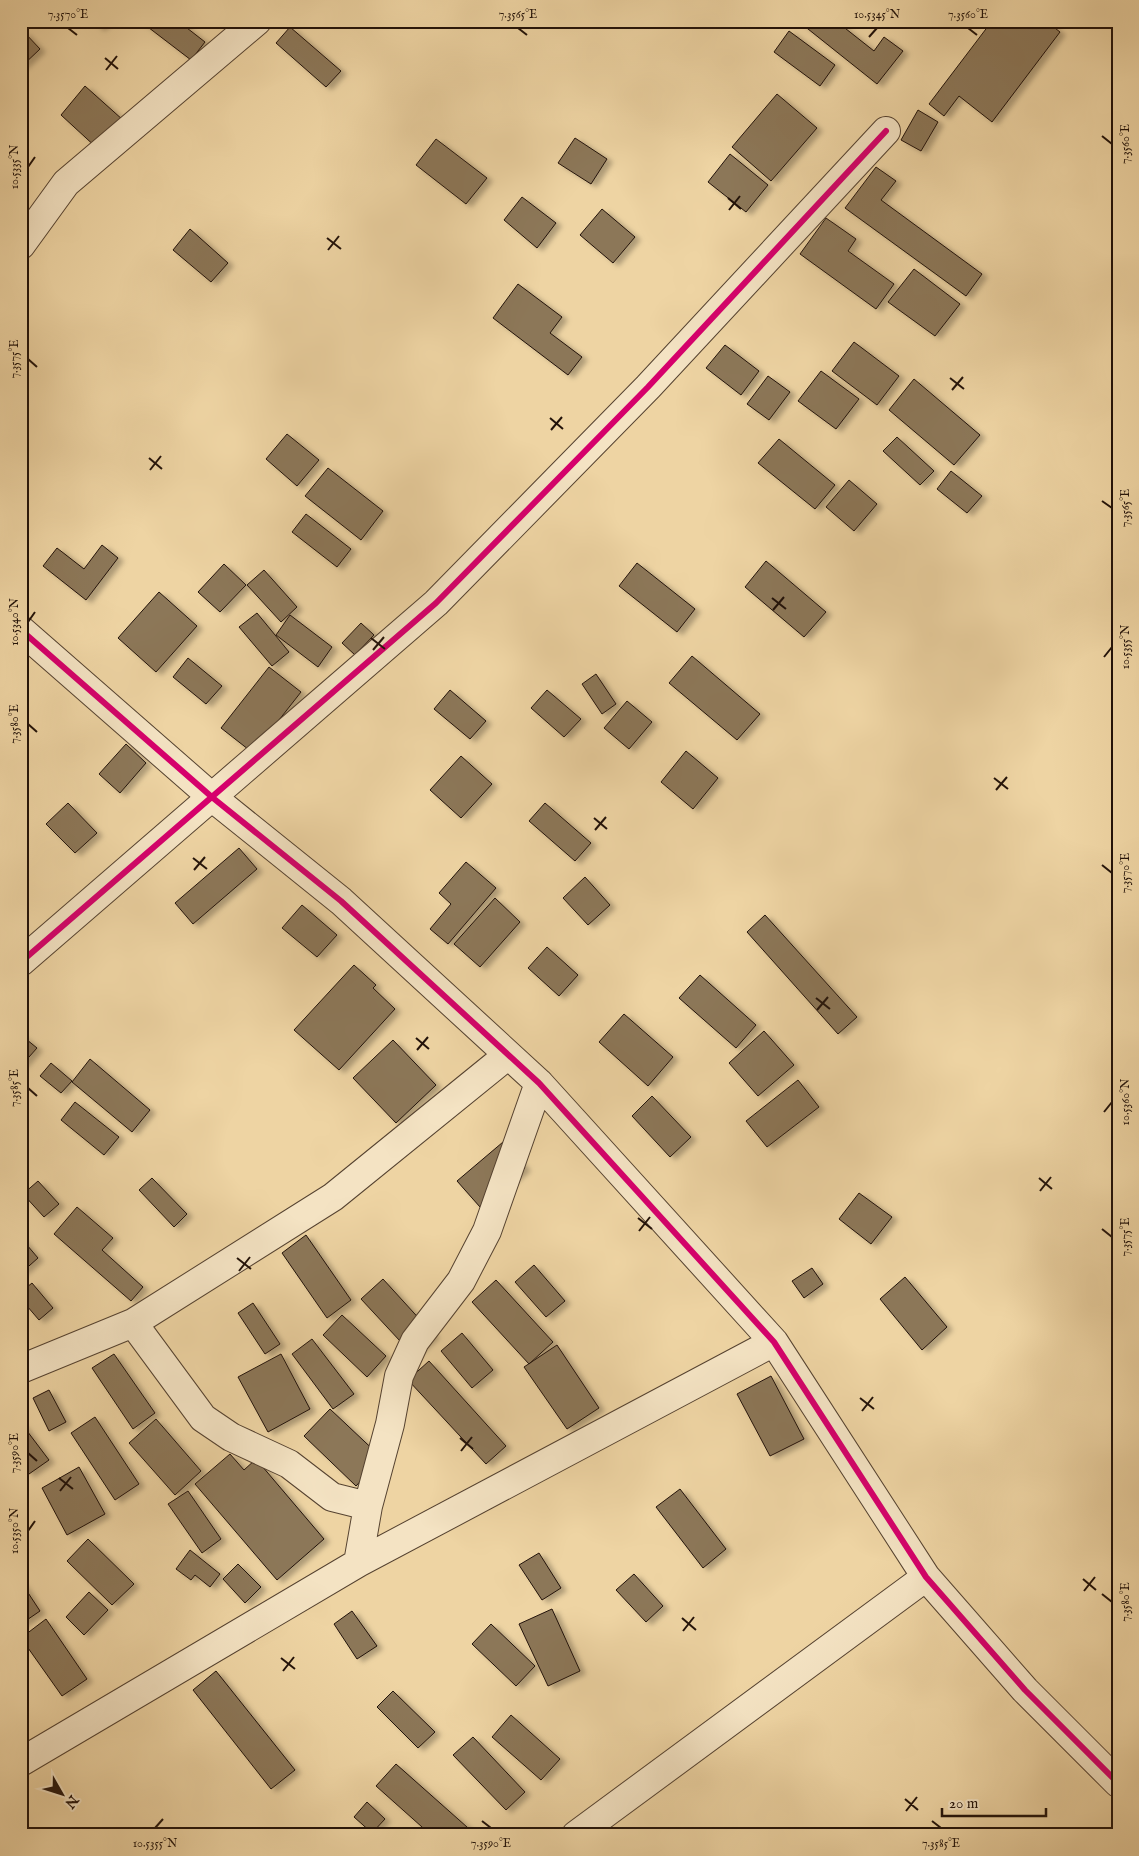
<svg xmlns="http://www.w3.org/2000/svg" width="1139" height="1856" font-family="'IM FELL English',serif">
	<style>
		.building { fill: #8c7759; stroke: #221209; filter: url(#shadow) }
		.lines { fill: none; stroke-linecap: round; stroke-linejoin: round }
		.minor-casing { stroke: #554230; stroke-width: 30 }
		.minor { stroke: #f4e3c3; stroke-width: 28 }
		.cycleway-casing { stroke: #f4e3c3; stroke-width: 9 }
		.cycleway { stroke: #d6006c; stroke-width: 6 }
		.ticks { fill: none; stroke: #221209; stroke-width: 2 }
		.neatline { fill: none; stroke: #221209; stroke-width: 2 }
		.ticks-label { font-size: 12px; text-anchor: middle; fill: #221209 }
	</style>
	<defs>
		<filter id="shadow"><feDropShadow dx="5.5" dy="3" stdDeviation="2.5" flood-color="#0004"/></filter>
	</defs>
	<rect width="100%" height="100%" fill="#eed4a3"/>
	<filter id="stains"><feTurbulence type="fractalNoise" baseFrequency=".004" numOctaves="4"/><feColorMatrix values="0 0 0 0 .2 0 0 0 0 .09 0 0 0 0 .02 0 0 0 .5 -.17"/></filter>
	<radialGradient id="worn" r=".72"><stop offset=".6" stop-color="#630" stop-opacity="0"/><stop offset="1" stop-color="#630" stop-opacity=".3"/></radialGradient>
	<path class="building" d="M 93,21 L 107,21 L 99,28 Z
		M 140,21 L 178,21 L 205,42 L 191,60 Z
		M 798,21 L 836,21 L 874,51 L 884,37 L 903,51 L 877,84 Z
		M 992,21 L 1046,21 L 1060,32 L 992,122 L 959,96 L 944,116 L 929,104 Z
		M 290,27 L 341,71 L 326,87 L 276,43 Z
		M 789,31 L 835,65 L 820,86 L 774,52 Z
		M 24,32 L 40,49 L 21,67 L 21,35 Z
		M 85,86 L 123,120 L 98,149 L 61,115 Z
		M 777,94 L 817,128 L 771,181 L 732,147 Z
		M 918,110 L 938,122 L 921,151 L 901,140 Z
		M 575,138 L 607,159 L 591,184 L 558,163 Z
		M 436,139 L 487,178 L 466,204 L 416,165 Z
		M 730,154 L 768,185 L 746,212 L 708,182 Z
		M 876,167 L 896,181 L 881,200 L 982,274 L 966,296 L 845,208 Z
		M 522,197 L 556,223 L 537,248 L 504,220 Z
		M 602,209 L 635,237 L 613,263 L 580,235 Z
		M 826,218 L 856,239 L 848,251 L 894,284 L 876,309 L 800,254 Z
		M 190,229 L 228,263 L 211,282 L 173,250 Z
		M 914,269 L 960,304 L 935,336 L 888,302 Z
		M 518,284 L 562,317 L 550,333 L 582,357 L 568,375 L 493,318 Z
		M 854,342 L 899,376 L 877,405 L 832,371 Z
		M 725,345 L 759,371 L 741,395 L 706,368 Z
		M 821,371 L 859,399 L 836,429 L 798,401 Z
		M 768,376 L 790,392 L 769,420 L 747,404 Z
		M 914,379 L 980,435 L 954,465 L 889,410 Z
		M 287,434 L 319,460 L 297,486 L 266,459 Z
		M 897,437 L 934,471 L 920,485 L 883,451 Z
		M 779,439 L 835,485 L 815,509 L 758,463 Z
		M 328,468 L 383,511 L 361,540 L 305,496 Z
		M 951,471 L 982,496 L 967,513 L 937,489 Z
		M 849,480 L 877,504 L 854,531 L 826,507 Z
		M 306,514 L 351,549 L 337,567 L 292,532 Z
		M 102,545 L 118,558 L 86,600 L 43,566 L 57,548 L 84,569 Z
		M 766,561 L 826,612 L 804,637 L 745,587 Z
		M 637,563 L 695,609 L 677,632 L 619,586 Z
		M 224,564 L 246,585 L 220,612 L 198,592 Z
		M 264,570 L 297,607 L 281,622 L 247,585 Z
		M 159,592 L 197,626 L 156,672 L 118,638 Z
		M 257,613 L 289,652 L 272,666 L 239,627 Z
		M 290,615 L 332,647 L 318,667 L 276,635 Z
		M 361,623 L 374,635 L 355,655 L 342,643 Z
		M 692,656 L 760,714 L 737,740 L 669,683 Z
		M 188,658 L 222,686 L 206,704 L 173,677 Z
		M 269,667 L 301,692 L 253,753 L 221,728 Z
		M 596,674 L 616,704 L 602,714 L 582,684 Z
		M 450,690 L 486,721 L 470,739 L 434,709 Z
		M 547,690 L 581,719 L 564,737 L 531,708 Z
		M 627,701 L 652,722 L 629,749 L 604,728 Z
		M 126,744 L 146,763 L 120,793 L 99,774 Z
		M 686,751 L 718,778 L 693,809 L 661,782 Z
		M 461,756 L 492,784 L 461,818 L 430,790 Z
		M 68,803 L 97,833 L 75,853 L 46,824 Z
		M 545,803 L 591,843 L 575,861 L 529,821 Z
		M 239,848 L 257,869 L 193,924 L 175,903 Z
		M 466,862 L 496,888 L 448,944 L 430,929 L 451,904 L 439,893 Z
		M 585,877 L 610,905 L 588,925 L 563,898 Z
		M 495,898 L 520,922 L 480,967 L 454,944 Z
		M 302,905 L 337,935 L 317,957 L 282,928 Z
		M 765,915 L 857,1017 L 838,1034 L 747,932 Z
		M 547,947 L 578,975 L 559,996 L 528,968 Z
		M 354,965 L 376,985 L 373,988 L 395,1009 L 339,1070 L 294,1030 Z
		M 700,975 L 756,1025 L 736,1048 L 679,998 Z
		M 624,1014 L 673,1057 L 648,1086 L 599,1042 Z
		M 764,1031 L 794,1065 L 758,1096 L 729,1063 Z
		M 21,1035 L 37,1048 L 21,1066 Z
		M 393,1040 L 436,1085 L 396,1123 L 353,1078 Z
		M 90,1059 L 150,1110 L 132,1132 L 72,1082 Z
		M 51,1063 L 72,1081 L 61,1093 L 40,1076 Z
		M 798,1080 L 819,1107 L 767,1147 L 746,1121 Z
		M 652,1096 L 691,1137 L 670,1157 L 632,1116 Z
		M 75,1102 L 119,1137 L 104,1155 L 61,1120 Z
		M 503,1142 L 525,1168 L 480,1207 L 457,1181 Z
		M 152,1178 L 187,1214 L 174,1227 L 139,1190 Z
		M 38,1181 L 59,1204 L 44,1217 L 23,1194 Z
		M 859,1193 L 892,1217 L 871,1244 L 839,1219 Z
		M 77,1207 L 113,1238 L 102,1250 L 143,1287 L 131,1301 L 54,1234 Z
		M 306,1235 L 351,1300 L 327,1318 L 282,1253 Z
		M 21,1238 L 38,1258 L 21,1273 Z
		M 534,1265 L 565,1301 L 546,1317 L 515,1282 Z
		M 812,1268 L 823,1284 L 804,1298 L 792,1281 Z
		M 905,1277 L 947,1327 L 922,1350 L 880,1299 Z
		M 383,1279 L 434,1335 L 413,1355 L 361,1299 Z
		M 496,1280 L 553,1342 L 529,1364 L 472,1302 Z
		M 32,1283 L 53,1308 L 39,1320 L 21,1299 L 21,1292 Z
		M 253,1303 L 280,1344 L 265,1354 L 238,1313 Z
		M 342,1315 L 386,1356 L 367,1377 L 323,1335 Z
		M 462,1333 L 493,1370 L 472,1388 L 441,1351 Z
		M 312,1339 L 354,1394 L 333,1409 L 292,1354 Z
		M 557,1345 L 599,1408 L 567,1429 L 524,1367 Z
		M 114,1354 L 155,1413 L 133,1429 L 92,1368 Z
		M 281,1354 L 310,1409 L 268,1432 L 238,1377 Z
		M 429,1361 L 506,1446 L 486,1464 L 408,1380 Z
		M 771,1376 L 804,1439 L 770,1456 L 737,1394 Z
		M 49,1390 L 66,1422 L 49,1431 L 33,1398 Z
		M 330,1409 L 382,1458 L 356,1486 L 304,1436 Z
		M 95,1417 L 139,1484 L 115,1500 L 71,1433 Z
		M 156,1419 L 201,1471 L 175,1495 L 129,1443 Z
		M 21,1423 L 49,1460 L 29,1474 L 21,1464 Z
		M 230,1454 L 244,1470 L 256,1459 L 324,1539 L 277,1580 L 195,1484 Z
		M 79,1467 L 105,1514 L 67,1535 L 42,1488 Z
		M 680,1489 L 726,1549 L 703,1568 L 656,1507 Z
		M 188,1491 L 221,1539 L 202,1553 L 168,1504 Z
		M 88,1539 L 134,1584 L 112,1605 L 67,1561 Z
		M 190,1550 L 220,1574 L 210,1587 L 195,1575 L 191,1580 L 176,1569 Z
		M 539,1553 L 561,1588 L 542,1600 L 519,1565 Z
		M 238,1564 L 261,1587 L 245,1603 L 223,1579 Z
		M 634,1574 L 663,1606 L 646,1622 L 616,1590 Z
		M 21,1582 L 40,1611 L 21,1624 Z
		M 89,1592 L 108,1610 L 84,1635 L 66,1617 Z
		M 552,1609 L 580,1671 L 548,1686 L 519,1624 Z
		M 352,1611 L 377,1646 L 357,1659 L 334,1624 Z
		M 46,1619 L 87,1679 L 62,1696 L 21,1638 Z
		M 491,1624 L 535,1666 L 516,1686 L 472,1644 Z
		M 216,1671 L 295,1770 L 271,1789 L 193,1690 Z
		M 393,1691 L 435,1732 L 418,1748 L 377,1707 Z
		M 511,1715 L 560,1759 L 541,1780 L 492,1737 Z
		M 473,1737 L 525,1792 L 506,1810 L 453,1755 Z
		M 396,1764 L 476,1835 L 431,1835 L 376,1786 Z
		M 367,1802 L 385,1819 L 372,1833 L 354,1817 Z"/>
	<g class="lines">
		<g class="minor-casing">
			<path id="minor" d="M 21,245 L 66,183 L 257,21
				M 21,630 L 213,798 L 341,901 L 539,1083 L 774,1342 L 926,1577 L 1025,1690 L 1118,1783
				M 21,962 L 436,603 L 648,387 L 886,131
				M 133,1323 L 203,1418 L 231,1437 L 289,1464 L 332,1497 L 368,1506
				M 21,1369 L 133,1323 L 333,1197 L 508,1055
				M 358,1563 L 368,1506 L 390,1424 L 399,1376 L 415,1341 L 461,1281 L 487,1231 L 539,1083
				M 21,1762 L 358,1563 L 774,1342
				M 576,1835 L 926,1577"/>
		</g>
		<use href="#minor" class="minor"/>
		<g class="cycleway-casing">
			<path id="cycleway" d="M 21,630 L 213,798 L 341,901 L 539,1083 L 774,1342 L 926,1577 L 1025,1690 L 1118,1783
				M 21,962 L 436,603 L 648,387 L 886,131"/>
		</g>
		<use href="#cycleway" class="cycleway"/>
	</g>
	<path class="ticks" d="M 68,28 L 77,35M 518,28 L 527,35M 968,28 L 977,35M 869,37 L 877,28M 105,58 L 118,69M 106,70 L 117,56M 1102,136 L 1112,144M 28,167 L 35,157M 728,198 L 741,209M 729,210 L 740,196M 327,238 L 341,249M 328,250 L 339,236M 28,359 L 37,367M 950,378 L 964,389M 952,390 L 963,377M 550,418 L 563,429M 551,430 L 562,417M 149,458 L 162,469M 150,470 L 161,456M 1102,501 L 1112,508M 772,598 L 786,609M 773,610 L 784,597M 28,622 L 35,612M 371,638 L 385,649M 373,650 L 384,637M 1104,657 L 1112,647M 28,724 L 37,732M 994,778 L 1008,789M 996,790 L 1007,777M 594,818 L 607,829M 595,830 L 606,817M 193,858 L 207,869M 1102,865 L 1112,873M 194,870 L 205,857M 816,998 L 830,1009M 817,1010 L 828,997M 416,1038 L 429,1049M 417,1050 L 428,1037M 28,1088 L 37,1096M 1104,1112 L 1112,1102M 1039,1178 L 1052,1189M 1040,1191 L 1051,1177M 638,1218 L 652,1229M 1102,1229 L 1112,1237M 639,1231 L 650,1217M 237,1258 L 251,1269M 239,1271 L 250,1257M 860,1398 L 874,1409M 862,1411 L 873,1397M 460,1438 L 473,1449M 461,1451 L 472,1437M 28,1453 L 37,1461M 59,1478 L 73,1489M 60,1491 L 71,1477M 28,1531 L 35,1521M 1083,1579 L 1096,1590M 1084,1591 L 1095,1577M 1102,1594 L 1112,1602M 682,1618 L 696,1630M 683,1631 L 694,1617M 281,1658 L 295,1669M 283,1671 L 294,1657M 905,1799 L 918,1810M 906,1811 L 917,1797M 482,1821 L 491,1828M 932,1821 L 941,1828M 155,1828 L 163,1819"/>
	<rect width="1139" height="1856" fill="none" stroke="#eed4a3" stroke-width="55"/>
	<g transform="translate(62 1794) rotate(129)" stroke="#f4e3c3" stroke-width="4" paint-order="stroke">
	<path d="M0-4L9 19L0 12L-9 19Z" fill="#221209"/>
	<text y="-8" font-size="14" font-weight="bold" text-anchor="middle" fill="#221209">N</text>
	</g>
	<path d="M942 1808v8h104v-8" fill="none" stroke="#221209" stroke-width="2.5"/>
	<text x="949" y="1808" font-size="15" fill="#221209" stroke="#f4e3c3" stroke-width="4" paint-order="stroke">20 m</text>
	<rect x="28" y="28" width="1084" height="1800" class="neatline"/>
	<g class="ticks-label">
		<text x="68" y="18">7.3570°E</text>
		<text x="518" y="18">7.3565°E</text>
		<text x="877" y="18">10.5345°N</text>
		<text x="968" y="18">7.3560°E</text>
		<text transform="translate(1125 144) rotate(-90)" y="4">7.3560°E</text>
		<text transform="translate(14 167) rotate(-90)" y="4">10.5335°N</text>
		<text transform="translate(14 359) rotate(-90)" y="4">7.3575°E</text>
		<text transform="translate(1125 508) rotate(-90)" y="4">7.3565°E</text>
		<text transform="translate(14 622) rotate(-90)" y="4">10.5340°N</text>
		<text transform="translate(1125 647) rotate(-90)" y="4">10.5355°N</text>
		<text transform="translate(14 724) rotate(-90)" y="4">7.3580°E</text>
		<text transform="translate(1125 873) rotate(-90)" y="4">7.3570°E</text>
		<text transform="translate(14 1088) rotate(-90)" y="4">7.3585°E</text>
		<text transform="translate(1125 1102) rotate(-90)" y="4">10.5360°N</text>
		<text transform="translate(1125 1237) rotate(-90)" y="4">7.3575°E</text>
		<text transform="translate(14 1453) rotate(-90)" y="4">7.3590°E</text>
		<text transform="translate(14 1531) rotate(-90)" y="4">10.5350°N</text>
		<text transform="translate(1125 1602) rotate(-90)" y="4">7.3580°E</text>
		<text x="155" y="1847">10.5355°N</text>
		<text x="491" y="1847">7.3590°E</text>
		<text x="941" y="1847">7.3585°E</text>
	</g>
	<rect width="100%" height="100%" filter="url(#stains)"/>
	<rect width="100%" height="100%" fill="url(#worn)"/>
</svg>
